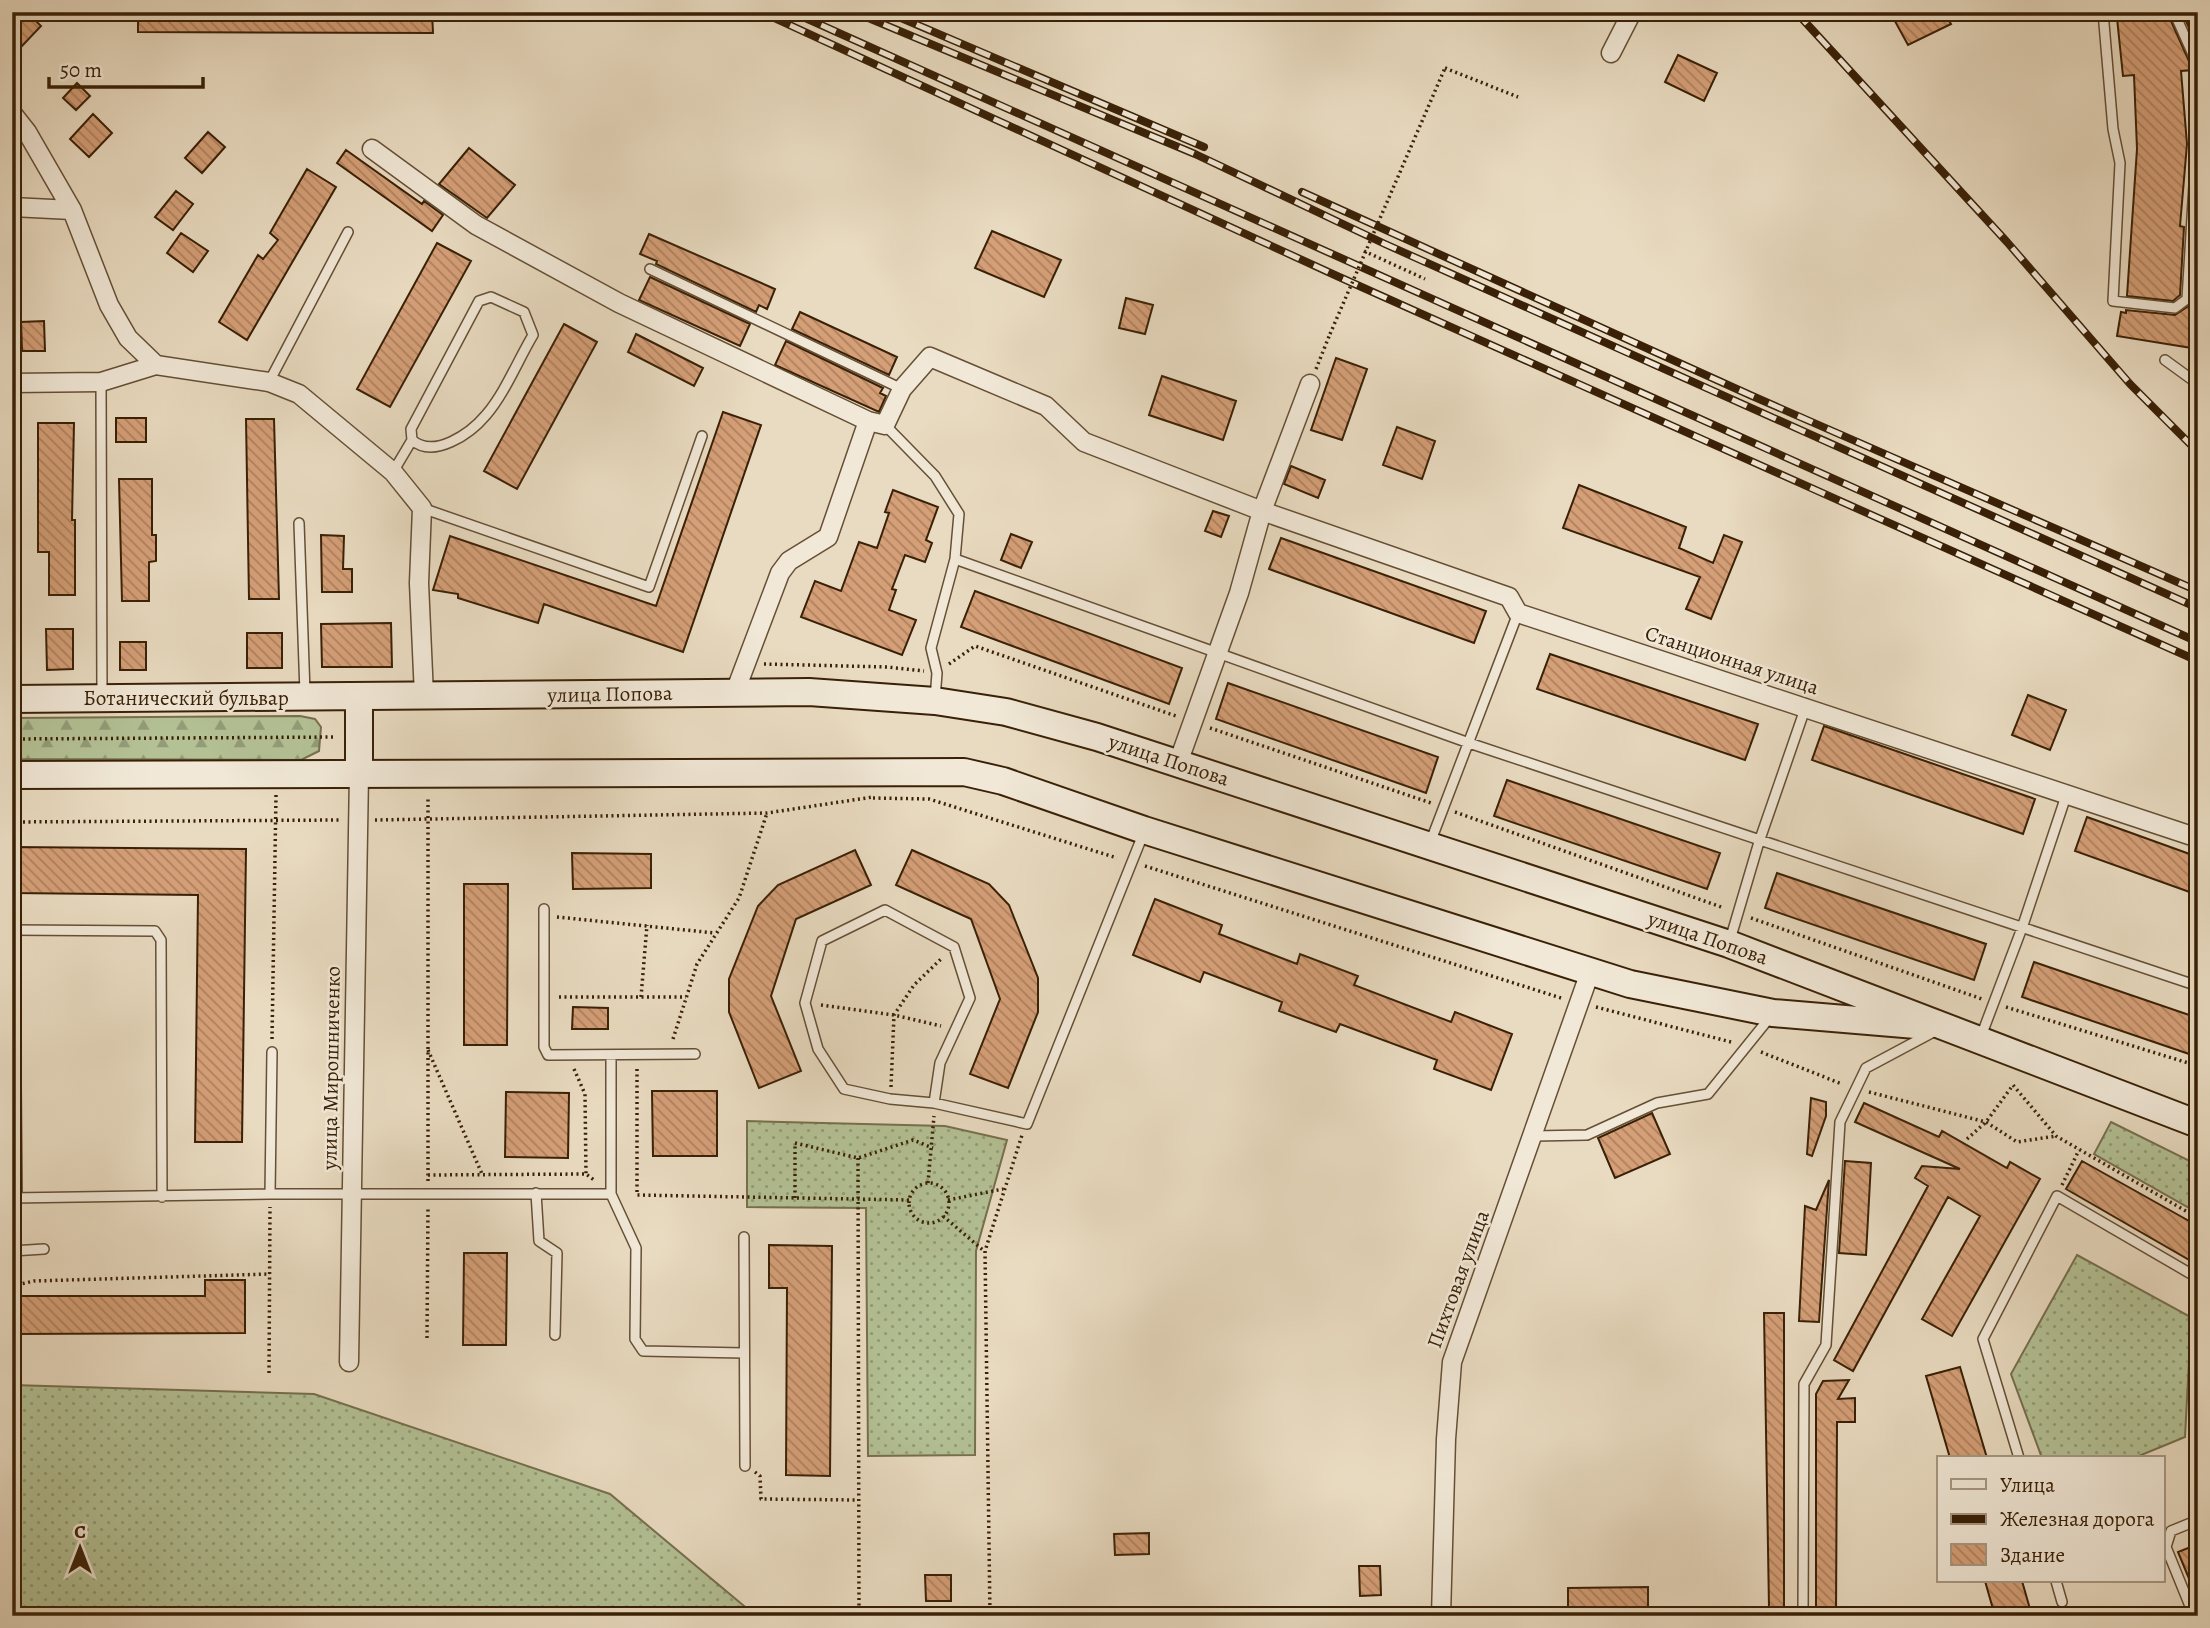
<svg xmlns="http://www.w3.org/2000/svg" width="2210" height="1628" font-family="Alegreya,serif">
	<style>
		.grass { fill: url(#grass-dots); stroke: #76704e; stroke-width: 2 }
		.forest { fill: url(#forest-firs); stroke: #76704e; stroke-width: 2 }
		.building { fill: url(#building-back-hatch); stroke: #392006; stroke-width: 2 }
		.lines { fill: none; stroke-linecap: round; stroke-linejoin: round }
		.lane-casing { stroke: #654f35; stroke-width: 12 }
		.street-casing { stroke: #654f35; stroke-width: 21 }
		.secondary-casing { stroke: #392006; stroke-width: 30 }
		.path { stroke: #392006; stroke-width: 3.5; stroke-dasharray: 2 3.5; stroke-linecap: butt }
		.lane { stroke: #f1e8d7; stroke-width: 9 }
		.street { stroke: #f1e8d7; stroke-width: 18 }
		.secondary { stroke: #f1e8d7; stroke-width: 26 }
		.rail-casing { stroke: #392006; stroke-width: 8 }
		.rail { stroke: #f1e8d7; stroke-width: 5; stroke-dasharray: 16; stroke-linecap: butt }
		.path-bridge { stroke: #392006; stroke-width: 3.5; stroke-dasharray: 2 3.5; stroke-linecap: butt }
		.labels { text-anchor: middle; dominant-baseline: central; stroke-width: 5; stroke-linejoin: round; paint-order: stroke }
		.street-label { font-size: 21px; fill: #392006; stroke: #f1e8d7 }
	</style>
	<defs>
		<pattern id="grass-dots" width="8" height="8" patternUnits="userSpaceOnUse" patternTransform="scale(1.75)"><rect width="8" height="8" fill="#b3c195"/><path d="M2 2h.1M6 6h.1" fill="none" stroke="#939c78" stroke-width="1.8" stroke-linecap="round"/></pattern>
		<pattern id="forest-firs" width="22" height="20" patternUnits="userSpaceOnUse" patternTransform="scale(1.75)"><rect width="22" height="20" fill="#b3c195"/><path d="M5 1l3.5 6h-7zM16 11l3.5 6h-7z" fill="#939c78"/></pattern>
		<pattern id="building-back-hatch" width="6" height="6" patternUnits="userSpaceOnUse" patternTransform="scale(1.75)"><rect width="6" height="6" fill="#d59f77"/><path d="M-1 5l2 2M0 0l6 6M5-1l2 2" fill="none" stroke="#ae8160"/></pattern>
	</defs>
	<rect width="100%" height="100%" fill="#e9dbc1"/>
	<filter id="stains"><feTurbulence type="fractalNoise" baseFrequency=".00286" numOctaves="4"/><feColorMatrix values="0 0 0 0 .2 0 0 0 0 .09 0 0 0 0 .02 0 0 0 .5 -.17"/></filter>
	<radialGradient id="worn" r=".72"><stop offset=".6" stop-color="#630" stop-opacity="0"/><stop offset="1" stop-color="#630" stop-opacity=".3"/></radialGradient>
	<path class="grass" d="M 747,1121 L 945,1126 L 1007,1140 L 976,1251 L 975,1455 L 868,1456 L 866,1208 L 747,1207 Z
		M 2111,1122 L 2198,1165 L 2198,1213 L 2094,1154 Z
		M 2077,1255 L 2198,1321 L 2198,1348 L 2189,1361 L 2185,1437 L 2134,1458 L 2042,1458 L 2011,1374 Z
		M 12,1385 L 314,1394 L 610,1494 L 756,1616 L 12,1616 Z"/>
	<path class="forest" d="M 300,716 L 315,719 L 321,727 L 319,751 L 301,760 L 12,759 L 12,718 Z"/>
	<path class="building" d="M 22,12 L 27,12 L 41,26 L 21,47 L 12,38 L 12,23 Z
		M 138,12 L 432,12 L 433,33 L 138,32 Z
		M 1890,12 L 1944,12 L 1951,24 L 1908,45 Z
		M 2143,12 L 2167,12 L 2193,70 L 2181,71 L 2187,144 L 2180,226 L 2184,227 L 2180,295 L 2173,301 L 2127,296 L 2137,149 L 2134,75 L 2123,76 L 2117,18 Z
		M 2182,12 L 2198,12 L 2198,48 Z
		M 1678,55 L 1717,73 L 1704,101 L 1665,82 Z
		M 77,83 L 90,96 L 76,110 L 63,98 Z
		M 93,114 L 112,133 L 89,157 L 70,139 Z
		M 208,132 L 225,147 L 202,173 L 185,158 Z
		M 469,148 L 515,185 L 487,218 L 439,184 Z
		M 346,150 L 422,204 L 424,201 L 443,215 L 432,231 L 337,163 Z
		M 307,169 L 336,187 L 247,340 L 219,322 L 258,255 L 263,259 L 278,240 L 270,233 Z
		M 176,191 L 193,204 L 173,230 L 155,217 Z
		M 992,231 L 1061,260 L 1044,297 L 975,268 Z
		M 181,233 L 208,251 L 193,272 L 167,253 Z
		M 649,234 L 775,289 L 767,309 L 759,305 L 756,312 L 656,264 L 657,261 L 640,254 Z
		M 2198,238 L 2198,349 L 2117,336 L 2121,312 L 2126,313 L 2126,310 L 2175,315 L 2193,303 Z
		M 437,243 L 471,261 L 390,407 L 357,389 Z
		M 650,277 L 750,324 L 740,346 L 639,300 Z
		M 1126,298 L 1153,305 L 1145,334 L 1119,328 Z
		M 800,312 L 897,357 L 889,375 L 792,329 Z
		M 44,321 L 45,351 L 22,351 L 21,322 Z
		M 564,324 L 597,342 L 517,489 L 484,471 Z
		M 636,334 L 703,368 L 694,386 L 628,352 Z
		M 786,341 L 883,388 L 880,393 L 886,396 L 879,412 L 775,365 Z
		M 1336,358 L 1367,369 L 1342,440 L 1311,430 Z
		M 1162,376 L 1236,401 L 1223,440 L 1149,415 Z
		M 723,412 L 761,425 L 683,652 L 544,604 L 538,623 L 458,598 L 458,594 L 433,590 L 450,536 L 656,606 Z
		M 116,418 L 146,418 L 146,442 L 116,442 Z
		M 246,419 L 274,419 L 279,599 L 249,599 Z
		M 38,423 L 74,423 L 72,520 L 75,520 L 75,595 L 49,595 L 49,552 L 38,552 Z
		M 1397,427 L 1435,441 L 1422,479 L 1383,465 Z
		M 1291,466 L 1325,480 L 1318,498 L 1284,484 Z
		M 119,479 L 152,479 L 152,535 L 156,535 L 156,561 L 149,562 L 149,601 L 122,601 Z
		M 1579,485 L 1686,527 L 1679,548 L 1713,563 L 1724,535 L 1742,542 L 1711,619 L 1686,609 L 1700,577 L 1563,528 Z
		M 893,490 L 938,507 L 926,540 L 932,543 L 925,562 L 905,555 L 892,589 L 896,590 L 889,610 L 916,620 L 902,655 L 801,617 L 815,581 L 841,591 L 859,542 L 877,548 L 889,513 L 885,512 Z
		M 1213,511 L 1229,516 L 1221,537 L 1205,531 Z
		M 1011,534 L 1032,542 L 1021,568 L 1001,560 Z
		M 321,535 L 344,536 L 343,569 L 352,569 L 352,592 L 322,592 Z
		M 1281,538 L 1486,611 L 1474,643 L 1269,569 Z
		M 975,591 L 1182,668 L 1169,704 L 961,627 Z
		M 391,623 L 392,667 L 322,667 L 321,624 Z
		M 46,629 L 73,629 L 73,669 L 47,670 Z
		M 247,633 L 282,633 L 282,668 L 247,668 Z
		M 120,642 L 146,642 L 146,670 L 120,670 Z
		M 1550,654 L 1758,724 L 1745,760 L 1537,689 Z
		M 1228,683 L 1438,757 L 1426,793 L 1216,719 Z
		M 2028,695 L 2066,710 L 2050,750 L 2012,735 Z
		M 1824,726 L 2035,799 L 2023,834 L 1812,760 Z
		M 1507,780 L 1720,853 L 1707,889 L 1494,816 Z
		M 2087,817 L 2198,857 L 2198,895 L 2075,851 Z
		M 12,847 L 246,849 L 242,1142 L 195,1142 L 198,895 L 12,893 Z
		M 855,850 L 871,885 L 796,919 L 771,996 L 801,1071 L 759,1088 L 729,1012 L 729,979 L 758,906 L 778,885 Z
		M 912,850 L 989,884 L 1009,905 L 1038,978 L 1038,1012 L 1008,1088 L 970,1074 L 1000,999 L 971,919 L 896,885 Z
		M 572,853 L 651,854 L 651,888 L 573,889 Z
		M 1777,873 L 1986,944 L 1974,980 L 1765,908 Z
		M 464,884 L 508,884 L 507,1045 L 464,1045 Z
		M 1155,899 L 1222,925 L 1219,934 L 1297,964 L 1300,954 L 1358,976 L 1354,985 L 1451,1022 L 1455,1012 L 1512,1034 L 1491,1090 L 1434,1069 L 1437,1060 L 1340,1024 L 1336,1032 L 1279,1011 L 1282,1002 L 1204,972 L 1200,982 L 1133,955 Z
		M 2034,962 L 2198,1018 L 2198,1057 L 2022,997 Z
		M 573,1007 L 608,1008 L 608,1029 L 572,1029 Z
		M 652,1091 L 717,1091 L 717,1156 L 653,1156 Z
		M 506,1092 L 569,1093 L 568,1158 L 505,1157 Z
		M 1811,1098 L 1826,1102 L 1826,1116 L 1812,1156 L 1807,1154 Z
		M 1864,1103 L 1939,1137 L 1942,1131 L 2007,1168 L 2010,1162 L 2040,1179 L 1952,1336 L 1922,1319 L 1980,1216 L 1948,1197 L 1853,1371 L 1834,1360 L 1928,1186 L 1915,1178 L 1922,1166 L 1960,1169 L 1855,1122 Z
		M 1652,1113 L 1670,1154 L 1615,1178 L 1598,1138 Z
		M 1845,1161 L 1871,1163 L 1866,1255 L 1839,1253 Z
		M 2082,1161 L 2198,1226 L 2198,1265 L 2066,1189 Z
		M 1829,1180 L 1819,1322 L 1799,1321 L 1805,1206 L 1816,1210 Z
		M 769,1245 L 832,1246 L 830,1476 L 786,1475 L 787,1288 L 769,1288 Z
		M 464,1253 L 507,1253 L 506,1345 L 463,1345 Z
		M 205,1280 L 245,1280 L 245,1333 L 14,1334 L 14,1296 L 205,1296 Z
		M 1764,1313 L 1784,1313 L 1784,1607 L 1769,1607 Z
		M 1960,1367 L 1987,1458 L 1950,1458 L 1926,1376 Z
		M 1849,1380 L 1838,1399 L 1855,1398 L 1855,1422 L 1837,1422 L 1836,1616 L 1816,1616 L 1816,1394 L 1823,1381 Z
		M 1149,1533 L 1149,1554 L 1115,1555 L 1114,1534 Z
		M 2198,1544 L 2198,1598 L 2197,1598 L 2178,1552 Z
		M 1359,1566 L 1380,1566 L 1381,1595 L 1360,1596 Z
		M 925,1575 L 951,1575 L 951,1601 L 926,1601 Z
		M 1985,1581 L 2022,1581 L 2032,1616 L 1995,1616 Z
		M 1648,1587 L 1648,1616 L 1568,1616 L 1568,1588 Z"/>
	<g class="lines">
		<g class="lane-casing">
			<path id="lane" d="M 2103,12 L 2113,129 L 2120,163 L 2113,301 L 2175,308 L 2187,299 L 2198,120
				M 2174,12 L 2198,66
				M 650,269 L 902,389
				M 2165,360 L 2198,384
				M 101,382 L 102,696
				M 269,382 L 348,232
				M 885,425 L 935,476 L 959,514 L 955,559
				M 393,472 L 412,440 L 411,429 L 479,301 L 491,297 L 524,312 L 533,335 C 518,360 505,393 486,415 C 470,434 434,459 412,440
				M 422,508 L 649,587 L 702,436
				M 299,523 L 305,693
				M 935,699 L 937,673 L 931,648 L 955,559 L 1469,743 L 2198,986
				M 1430,843 L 1518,613
				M 544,909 L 544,1047 L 548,1055 L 695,1054
				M 12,930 L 155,931 L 161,940 L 162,1197
				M 1730,940 L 1759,842 L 1805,709
				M 1980,1039 L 2022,928 L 2067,793
				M 611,1055 L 611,1194
				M 16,1086 L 17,1198
				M 934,1103 L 890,1099 L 844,1089 L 818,1049 L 805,1003 L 822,941 L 885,910 L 954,947 L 970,998 L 940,1063 L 934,1103 L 1027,1124 L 1144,832
				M 1534,1136 L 1587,1135 L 1657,1103 L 1708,1094 L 1771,1016
				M 536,1193 L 539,1241 L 557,1253 L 555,1335
				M 270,1194 L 272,1052
				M 12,1198 L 270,1194 L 611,1194 L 636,1248 L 635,1339 L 643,1351 L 744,1353
				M 744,1237 L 745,1466
				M 12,1251 L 44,1249
				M 2019,1458 L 1983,1339 L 2057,1196 L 2198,1278
				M 2056,1581 L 2062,1602
				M 1803,1616 L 1804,1384 L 1826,1345 L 1840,1122 L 1866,1068 L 1939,1029
				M 2194,1616 L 2166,1547 L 2171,1531 L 2198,1520"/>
		</g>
		<g class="street-casing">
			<path id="street" d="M 1611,53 L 1632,12
				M 12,113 L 27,132 L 72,210 L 109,305 L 128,338 L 156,365 L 269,382 L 299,394 L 393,472 L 422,508 L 419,583 L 424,696
				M 372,149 L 476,225 L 619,303 L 868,421 L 885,425 L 902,389 L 930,357 L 1046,406 L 1084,442 L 1262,511 L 1509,597 L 1518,613 L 2198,838
				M 12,207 L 72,210
				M 12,383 L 101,382 L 156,365
				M 735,692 L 780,573 L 789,561 L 828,537 L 868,421
				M 1178,763 L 1239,593 L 1262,511 L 1310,384
				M 349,1362 L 359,774
				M 1441,1616 L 1446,1439 L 1452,1362 L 1590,972"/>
		</g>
		<g class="secondary-casing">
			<path id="secondary" d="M 12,699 L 809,692 L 935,701 L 1006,712 L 1097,737 L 1729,944 L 2198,1124
				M 359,774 L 359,696
				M 12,775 L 964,772 L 1003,781 L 1144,830 L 1630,984 L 1773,1013 L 1916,1025"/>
		</g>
		<path class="path" d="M 1445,68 L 1518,97
			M 1364,251 L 1425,279
			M 1316,369 L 1330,334
			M 764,664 L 887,667 L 924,671
			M 949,664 L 975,646 L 1176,716
			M 1210,728 L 1431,803
			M 12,739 L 336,737
			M 873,798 L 929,799 L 1117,858
			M 1455,812 L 1724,908
			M 375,820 L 767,813 L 873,797
			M 12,822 L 339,820
			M 1145,866 L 1561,998
			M 557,917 L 715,933
			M 1751,918 L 1982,999
			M 559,997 L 686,997
			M 641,997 L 647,925
			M 821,1005 L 894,1015 L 941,1026
			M 1596,1007 L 1731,1042
			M 2006,1007 L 2198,1066
			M 272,1039 L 276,795
			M 673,1039 L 697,964 L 739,898 L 767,813
			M 428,1050 L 482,1174
			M 1761,1052 L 1842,1084
			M 574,1069 L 585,1094 L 586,1174
			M 637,1069 L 637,1195 L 909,1200
			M 891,1087 L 894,1015 L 914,985 L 942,958
			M 1869,1092 L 1986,1122 L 2017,1142 L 2056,1136
			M 1967,1139 L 1986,1122 L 2013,1085 L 2056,1136 L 2198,1218
			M 858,1158 L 859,1616
			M 428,1175 L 586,1174 L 594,1180
			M 428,1181 L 428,797
			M 928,1183 L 934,1116
			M909 1203a20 20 0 1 1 40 0a20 20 0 1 1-40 0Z
			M 2062,1185 L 2079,1150
			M 795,1198 L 795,1143 L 858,1158 L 913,1140 L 933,1148
			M 948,1200 L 1003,1189
			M 943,1216 L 984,1251
			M 12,1286 L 34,1281 L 270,1274
			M 427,1338 L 428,1207
			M 269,1373 L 270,1207
			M 755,1472 L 760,1476 L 761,1499 L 858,1500
			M 990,1616 L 985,1251 L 1022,1135"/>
		<use href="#lane" class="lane"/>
		<use href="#street" class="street"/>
		<use href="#secondary" class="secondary"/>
		<g class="rail-casing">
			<path id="rail" d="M 761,12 L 1337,276 L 2198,661
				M 792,12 L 2198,642
				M 854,12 L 1195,154 L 1385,244 L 2198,608
				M 887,12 L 1204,147
				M 1796,12 L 2007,242 L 2130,384 L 2198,452
				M 1302,192 L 1750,395 L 2198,591"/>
		</g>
		<use href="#rail" class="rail"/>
		<path class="path-bridge" d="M 1330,334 L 1445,68"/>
	</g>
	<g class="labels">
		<g class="street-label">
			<text transform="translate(1732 660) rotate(18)">Станционная улица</text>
			<text transform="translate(610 694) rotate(-1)">улица Попова</text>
			<text x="186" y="698">Ботанический бульвар</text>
			<text transform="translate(1169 760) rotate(18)">улица Попова</text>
			<text transform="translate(1708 938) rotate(19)">улица Попова</text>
			<text transform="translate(331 1068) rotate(-89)">улица Мирошниченко</text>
			<text transform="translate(1458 1279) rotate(-70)">Пихтовая улица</text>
		</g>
	</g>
	<rect width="2210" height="1628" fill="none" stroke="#e9dbc1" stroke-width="42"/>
	<rect x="14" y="14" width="2182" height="1600" fill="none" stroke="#392006" stroke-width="3.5"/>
	<rect x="21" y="21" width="2168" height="1586" fill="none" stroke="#392006" stroke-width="2"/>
	<rect x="1937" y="1456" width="228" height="126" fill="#f1e8d7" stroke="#a79883" stroke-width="2"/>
	<rect x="1951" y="1479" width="35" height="10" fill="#f1e8d7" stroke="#a79883" stroke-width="2"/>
	<text x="2000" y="1492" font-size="21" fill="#392006">Улица</text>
	<rect x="1951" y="1514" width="35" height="10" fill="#392006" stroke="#a79883" stroke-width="2"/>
	<text x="2000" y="1526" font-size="21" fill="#392006">Железная дорога</text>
	<rect x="1951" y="1544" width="35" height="21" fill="url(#building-back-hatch)" stroke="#a79883" stroke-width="2"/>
	<text x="2000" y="1562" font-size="21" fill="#392006">Здание</text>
	<g transform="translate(80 1548)" stroke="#f1e8d7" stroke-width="5" paint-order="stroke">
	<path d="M0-5L12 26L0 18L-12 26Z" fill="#392006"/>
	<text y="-10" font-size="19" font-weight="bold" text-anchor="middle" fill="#392006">С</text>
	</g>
	<path d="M49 77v10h154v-10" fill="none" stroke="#392006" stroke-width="3.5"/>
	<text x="60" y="77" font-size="21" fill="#392006" stroke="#f1e8d7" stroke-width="5" paint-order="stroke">50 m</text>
	<rect width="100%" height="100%" filter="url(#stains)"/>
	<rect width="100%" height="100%" fill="url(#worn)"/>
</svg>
